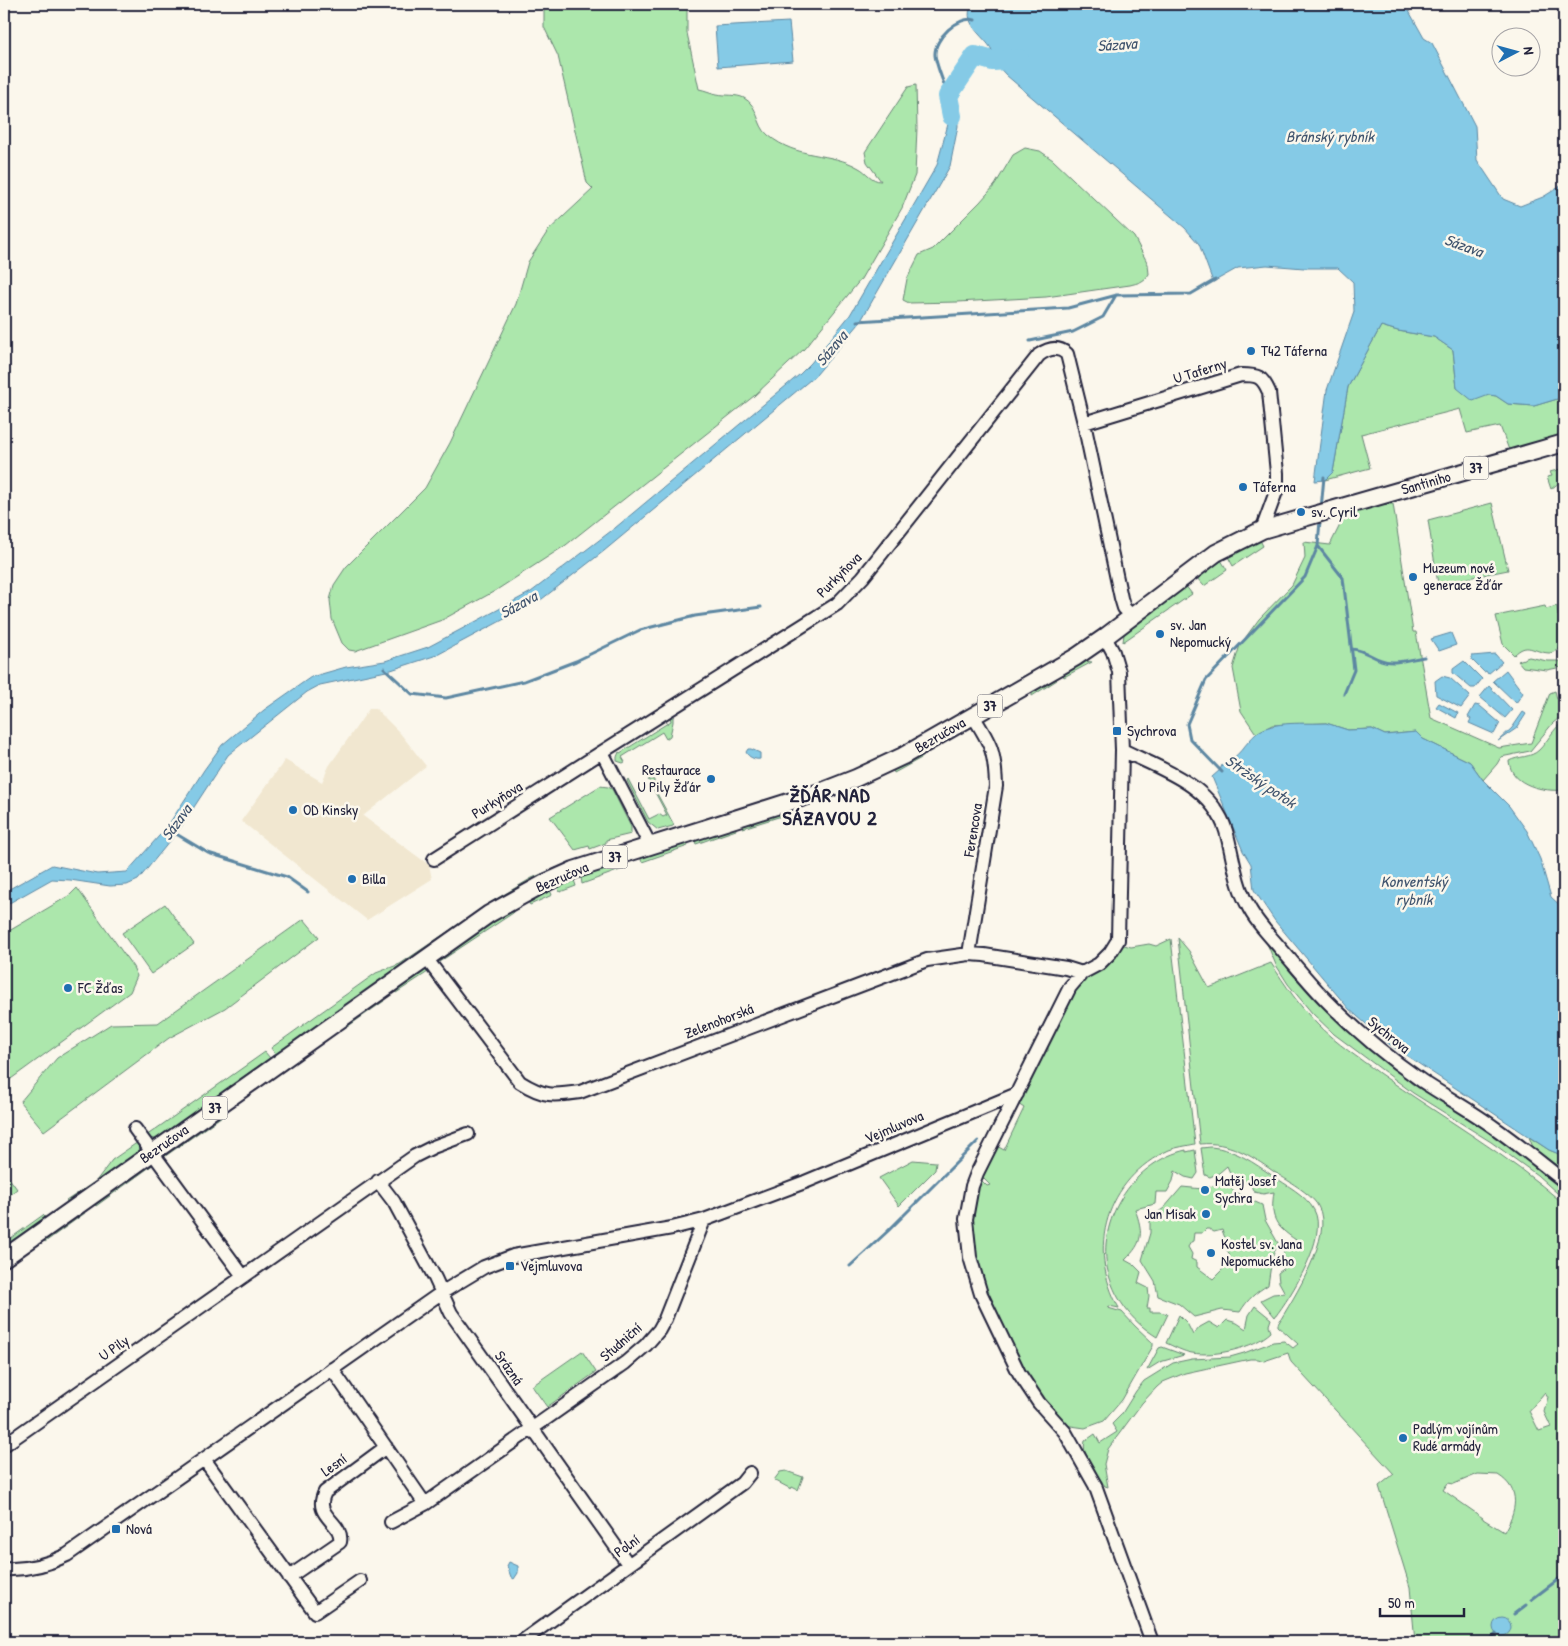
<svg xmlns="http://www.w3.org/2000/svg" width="1568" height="1646" font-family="'Patrick Hand',sans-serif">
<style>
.built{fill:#f1e7d0}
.green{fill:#ace7ac;stroke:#678474;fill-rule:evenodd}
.water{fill:#85cae6;stroke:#5d87a2}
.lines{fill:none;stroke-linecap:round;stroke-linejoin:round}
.stream{stroke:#5d87a2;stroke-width:3}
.river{stroke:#85cae6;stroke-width:20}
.minor-casing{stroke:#22223b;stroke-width:16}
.major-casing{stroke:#22223b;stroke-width:20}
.minor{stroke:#fbf7ec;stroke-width:12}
.major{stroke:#fbf7ec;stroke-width:16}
.poi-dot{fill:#1f6fb2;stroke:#fbf7ec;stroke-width:2}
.labels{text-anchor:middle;stroke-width:5;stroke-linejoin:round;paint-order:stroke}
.shield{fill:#fbf7ec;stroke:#636270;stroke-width:1}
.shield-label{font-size:14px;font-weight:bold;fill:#22223b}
.poi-label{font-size:15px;fill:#22223b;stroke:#fbf7ec;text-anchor:start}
.street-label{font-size:15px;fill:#22223b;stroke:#fbf7ec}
.water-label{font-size:16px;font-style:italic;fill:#40546e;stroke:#fbf7ec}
.district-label{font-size:20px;font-weight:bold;letter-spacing:1px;fill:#22223b;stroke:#fbf7ec}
</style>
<rect width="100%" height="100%" fill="#fbf7ec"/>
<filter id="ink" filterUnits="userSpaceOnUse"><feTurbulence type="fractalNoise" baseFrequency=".02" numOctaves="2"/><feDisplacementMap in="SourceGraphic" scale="10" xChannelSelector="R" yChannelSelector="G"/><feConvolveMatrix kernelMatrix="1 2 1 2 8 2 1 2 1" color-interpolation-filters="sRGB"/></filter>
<g filter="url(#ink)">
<!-- built -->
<path class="built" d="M369,709h7l24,24 26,33 -63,50 66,49 3,14 -65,41 -126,-99 44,-61 37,22 7,-16z"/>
<!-- green -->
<path class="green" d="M544,4h143v29l12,56c6,1 12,4 18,5 9,2 19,0 27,4 15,8 12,27 24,37 30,25 62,16 91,33 8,4 12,13 22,13l-14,-19 -2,-10 43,-65 8,-2 1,43 -2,47 -13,33 -41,71 -57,70 -50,47 -188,149 -71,46 -53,29 -87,31 -6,-1 -7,-7 -10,-24 -2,-19 4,-15 12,-18 79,-79 25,-45 66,-139 12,-42 20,-31 45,-42 -6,-6 -29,-127 -14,-29z
M1025,148l15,3 13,9 81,77 14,27 1,10c-5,8 -11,9 -19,11l-84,12 -88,5 -49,1 -6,-3 4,-21 12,-24 14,-6 47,-47 15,-17 18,-30z
M1381,326l17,5 36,6 19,13 4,38 39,8 12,8 26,2 30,-9v36l-14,7 -41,10 -9,-24 -33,7 -7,-24 -99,25 9,34 -45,12 8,-8 15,-85z
M1564,468v11l-13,10 -4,-12 5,-1 -2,-4z
M1492,503l16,67 -70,14 -10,-64z
M1393,504l20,128h3l15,86 68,30 32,-5 19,-50 5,-2 2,8 7,-2v17l-11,9 -23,28 -29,6 -4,7 -14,16 -13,-18 -47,-23 -7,-7 -31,3 -13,-6 -24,1 -22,-7 -54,2 -15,8 -2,-1 -14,-21 -8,-43 7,-23 19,-26 33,-34 13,-27 -1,-16 26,3 16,-32 27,-8z
M1260,540l3,6 -30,20 -6,-11z
M1221,560l6,10 -23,16 -8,-9z
M1185,585l7,9 -69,48 1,-8 2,-3z
M1545,606l1,3 11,-3 1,10 6,-4v34c-4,2 -10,7 -15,7 -17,-1 -21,-12 -35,2l-11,-11 -7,-28z
M1529,657l18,4h13l2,6 -15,3 -24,-3 -5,-6z
M1084,661l8,1 -28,15 -1,-2z
M1055,678l2,2 -25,16v-4z
M673,715v7l-3,14 -4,3 -4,-7 -40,25 3,5 -2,1 -6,-2v-4l2,-5 1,1 51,-32 -1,-4z
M1564,721v69c-19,2 -53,-4 -55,-29 9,-5 22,-3 30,-11 9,-9 13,-20 25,-29z
M921,754l2,3 -29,16 -1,-4z
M628,779l21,40 10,-5 4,3 4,-2 -19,-36 6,1v8l20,37 -1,1 -15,4 -10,-8 -21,-41z
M600,786l8,1 4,2 19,38v7l-25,6v3l-16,6 -1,-3 -14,4 -25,-33z
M784,811l1,4 -42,13 -1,-4z
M735,827l1,3 -40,14 -2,-4z
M687,842l1,4 -46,16 -2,-5z
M621,864l2,5 -41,15 -1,-7z
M556,868c-30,21 -64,36 -95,56l-185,131 -5,-7 105,-75 24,-9 93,-63 39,-23z
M574,880l2,6 -16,6 -3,-5z
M77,888l56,79 4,9 -7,16 -126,92v-150l66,-39z
M550,890l2,5 -22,10 -3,-5z
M165,904l29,40 -43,30 -29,-41z
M510,909l3,4 -74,49 1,-5z
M304,919l15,18 -94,71 -56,30 -125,93 -24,-29 37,-44 54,-34 47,-1z
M1261,929l21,25 6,15 10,11 16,12 97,91 12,8 17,5 124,90v8l-7,-1 -20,-18 -46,-33 -78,-49 -79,-59 -22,-21 -24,-29 -12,-19z
M1178,938l11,13 20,37 62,-25c14,22 29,44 48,63 18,18 40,32 60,47 62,44 128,81 185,131v438h-149l-5,-55 -31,-101 15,-12 -103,-112 -3,-9 -24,8 -6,-2h-8l-65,14 -22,9 -6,5 -15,16 -34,46 -4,15 4,23 -3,-1c-9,-13 -24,-29 -20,-45l10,-7 5,9 17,-11 -5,-8 9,-9 15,-24 8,-10 29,-18 19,-4 38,-2 14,-4 29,-11 11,-1 9,7 5,-4 -20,-18v-2c15,-25 57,-90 40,-118 -7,-13 -32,-26 -45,-35 -23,-16 -44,-30 -73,-27zM1545,1392l3,5 -4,15 7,15 -12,4 -10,-20zM1478,1474l20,1c24,15 18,36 6,57l-21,-13v-1l-40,-28 5,-7 6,1z
M1171,939l24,205c-9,2 -18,3 -26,6 -63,29 -83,99 -50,158l-10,-2 -1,2 14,4 13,14 18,17v3l-31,54 -18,21 -19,7 -21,-3 -31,-37 -46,-89 -13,-50 -2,-18v-27l6,-27 9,9 3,-1 -9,-9 14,-31 9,5 20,-42 -6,-4 23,-51 7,-2v-3l-5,1 29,-55 14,-16 13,-9 22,-25 10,3 18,-3 7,2z
M424,970l4,2 -32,21 -4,-4z
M381,998l3,3 -37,26 -3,-3z
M265,1052l5,6 -114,81 -7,-1 -3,-2z
M223,1110l2,4 -61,43v-3z
M1529,1137l20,13 15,6v15l-30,-21z
M138,1142l2,7 -3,4 -69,49 -2,-1 30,-20 16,-21z
M1211,1147c24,2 43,16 62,29 13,9 33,19 41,34 15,26 -23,86 -39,107l-14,-17 12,-6 12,-1 -6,-11 -1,-9 9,-7 -6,-10 7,-9 8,-7c-21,-14 -26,-22 -22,-48l-11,2 -9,-2 -5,-10 -11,1 -8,-10 -3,-7 -8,7 -9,4 -5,-2 -4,-27z
M1186,1150v2l9,-2 3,23 -4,6 -9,-2 -10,-6 -2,10 -6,11h-11l-1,12 -20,5c8,23 9,33 -10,51l9,5 7,7 -3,11 10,5 1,8 -2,12h3v4h10l8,2 -11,23c-26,-16 -44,-40 -50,-70 -9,-51 29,-106 79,-117z
M913,1160l23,2 -1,8 -36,36 -20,-28z
M153,1162l1,2 -58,42 -3,-3z
M4,1171l13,18 -13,10z
M1222,1183l24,15 16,7 3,15 13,23 -6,15 -4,27c-13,8 -20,14 -28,27l-18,-2 -28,7 -15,-13 -21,-8 -3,-15 -13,-21 8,-27v-15l14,-10 18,-21 21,2zM1206,1229h3l5,3 8,-2 3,8 4,2 2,3 -4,7 3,5 -4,3v8l-13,13 -16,-12v-5l-6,-3 1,-5 -4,-7 3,-5 2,-1 1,-8h8z
M82,1210l3,3 -40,29 -3,-3z
M43,1215l2,2 -3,3 -38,27v-4z
M1255,1306l16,13 -2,6 2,7c-17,16 -56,25 -79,21 -8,-1 -19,-7 -26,-10l13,-28 8,8 6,12 7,-8 9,-5 10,6 8,-8 10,3 9,6 3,-14z
M1162,1347l22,8 -24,7 -13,8 12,-22z
M582,1351l14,21 -49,35 -15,-21z
M786,1471l17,6 -5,13 -6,-3 -1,2 -17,-9 6,-8z"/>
<!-- water -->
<path class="water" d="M972,4h433l19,34 8,5 43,83 2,34 26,39 17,7 23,-9 21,-13v213l-30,9 -26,-2 -12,-8 -7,-1 -16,6 -16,-13 -4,-38 -19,-13 -36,-6 -17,-5 -33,61 -15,85 -8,8 -10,1 12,-91 27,-78 -1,-30 -15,-14h-34l-37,-3 -29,3 -25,14 -14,-38 -14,-16 -179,-153 -13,-14c0,-2 0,-5 0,-8 -4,-15 -33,-27 -21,-49z
M789,22l4,39 -75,6 -3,-41z
M949,85l7,12 2,29 -8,40 -91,158 -43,51 -212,176 -62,48 -105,56 -46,15 -71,15 -13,7 -79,63 -49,75 -41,50 -11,5 -17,1 -40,-6 -18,-1 -48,27v-14l48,-27 45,9 30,-2 40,-45 37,-57 18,-25 42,-35 47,-33 35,-10 39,-6 43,-14 103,-55 84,-64 184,-153 12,-12 39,-48 87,-150 11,-41 -5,-27 1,-5z
M1451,633l5,12 -17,6 -8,-12z
M1495,654l7,8 -14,12 -2,-3 -2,1 -12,-12v-4z
M1464,661l18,18 -7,9h-4l-18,-15v-4z
M1506,670l17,23 -7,10 -23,-22z
M1442,676l8,2 20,18 -9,12 -25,-13 -1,-14z
M1489,686l23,24 -7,8 -25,-21z
M1439,703l19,10 -2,5 -20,-11z
M1475,705l5,1 20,17 -6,11 -25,-11 2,-4 -3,-2z
M1523,712l3,2 -9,14 -19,13 14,-13z
M1326,723l22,7 24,-1 13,6 31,-3 7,7 47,23 13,18 26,26 18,25 13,28 11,38 13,12v247l-15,-6 -160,-106 -40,-35 -74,-88 -21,-31 -3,-26 -8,-13 -31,-74 8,-7 2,-5c17,-7 22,-21 35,-32 16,-13 49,-9 69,-10z
M748,749h3l9,4v6c-5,1 -12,-2 -14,-7z
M509,1562l9,4v7l-4,6 -3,-2 -4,-11z
M1493 1627a9 9 0 1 1 18 0a9 9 0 1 1-18 0Z"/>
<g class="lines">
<!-- stream -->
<path class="stream" d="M947,93c-3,-10 -11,-28 -12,-38 -1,-16 23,-40 40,-35
M857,321l211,-13 49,-13 74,-1 24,-14
M1030,341l43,-9 30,-15 13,-22
M1321,509l3,-32
M1318,546l25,32 11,92 -10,24
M1352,649c12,1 18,7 29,11 13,5 30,-1 43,-3
M384,668l28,26 34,4 78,-17 52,-20 64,-31 55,-14 66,-9
M1222,772l-32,-33 -3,-15 19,-44 99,-103 13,-31 2,-26
M173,832l35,21 79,24 21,15
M850,1266l38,-35 90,-90
M1531,1600l33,-25
M1514,1614l12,-9
M1490,1640l6,-6"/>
<!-- river -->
<path class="river" d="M952,116l-4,-20 27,-40 18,5 26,-2"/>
<defs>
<path id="minor" d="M1084,423l157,-48c17,0 21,1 28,17l8,81v16l-15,41
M1105,637l8,15 6,20 3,78 -4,190 -8,13 -11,11 -17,9 -12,14 -93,186 -5,13 -6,33 4,38 11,37 38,79 20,30 26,29 30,53 57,157
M1122,750c39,19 90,35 104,81 7,24 9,51 21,73 8,17 22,31 34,45 15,17 29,35 45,51 30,31 60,56 96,81 24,16 50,30 73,47 24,17 46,35 69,53
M650,845l-48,-93 235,-148 26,-27 176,-222c10,-7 19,-9 28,-1l17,69 37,175 3,10 8,8
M434,859l168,-107
M969,954l27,-168c-1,-34 -5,-42 -23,-70
M426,958l94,124c24,15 33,14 60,10l347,-132 42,-6 15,1 82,13 16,5
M135,1129l108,147
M378,1181l16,21 41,76 16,35 177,251
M332,1369l93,135
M4,1445l411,-289 18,-9 35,-13
M204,1459l111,153 45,-31
M391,1522l34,-18 200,-141 21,-18 13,-15 6,-11 39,-99
M4,1569c22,1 43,-4 63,-14l374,-262 43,-26 29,-11 159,-28 32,-8 101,-38 212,-88
M289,1577l51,-35c4,-20 -28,-25 -15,-50l61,-45
M521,1642l221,-159 8,-10"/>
<path id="major" d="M4,1258l485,-344 56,-31 29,-13 246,-78 36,-14 47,-22 173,-99 29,-20 111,-84 46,-23 302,-87"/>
</defs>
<!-- minor casing -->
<use href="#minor" class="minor-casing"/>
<!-- major casing -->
<use href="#major" class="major-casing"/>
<!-- minor -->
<use href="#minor" class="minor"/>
<!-- major -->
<use href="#major" class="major"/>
</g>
</g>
<!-- markers -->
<g class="poi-dot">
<circle cx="1251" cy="351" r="5"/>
<circle cx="1243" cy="487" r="5"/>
<circle cx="1301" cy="512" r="5"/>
<circle cx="1413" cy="577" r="5"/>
<circle cx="1160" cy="634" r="5"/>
<rect x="1112" y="726" width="10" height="10" rx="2.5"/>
<circle cx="711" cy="779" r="5"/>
<circle cx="293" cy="810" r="5"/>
<circle cx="352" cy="879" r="5"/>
<circle cx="68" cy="988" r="5"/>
<circle cx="1205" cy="1190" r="5"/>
<circle cx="1206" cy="1214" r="5"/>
<circle cx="1211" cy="1253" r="5"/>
<rect x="505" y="1261" width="10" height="10" rx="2.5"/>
<circle cx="1403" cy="1438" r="5"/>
<rect x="111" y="1524" width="10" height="10" rx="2.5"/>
</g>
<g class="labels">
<!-- shield labels -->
<g class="shield">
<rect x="1463.5" y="456.5" width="25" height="23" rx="4"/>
<rect x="977.5" y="694.5" width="25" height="23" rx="4"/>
<rect x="602.5" y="845.5" width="25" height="23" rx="4"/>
<rect x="202.5" y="1096.5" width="25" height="23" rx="4"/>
</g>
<g class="shield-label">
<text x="1476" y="473">37</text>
<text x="990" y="711">37</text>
<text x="615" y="862">37</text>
<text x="215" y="1113">37</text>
</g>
<!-- poi labels -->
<g class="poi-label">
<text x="1261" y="356">T42 Táferna</text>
<text x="1253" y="492">Táferna</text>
<text x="1311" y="517">sv. Cyril</text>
<text x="1423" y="573">Muzeum nové<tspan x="1423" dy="17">generace Žďár</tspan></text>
<text x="1170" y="630">sv. Jan<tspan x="1170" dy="17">Nepomucký</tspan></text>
<text x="1127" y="736">Sychrova</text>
<text x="701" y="775" text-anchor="end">Restaurace<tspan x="701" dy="17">U Pily Žďár</tspan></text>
<text x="303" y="815">OD Kinsky</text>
<text x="362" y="884">Billa</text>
<text x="78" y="993">FC Žďas</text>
<text x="1215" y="1186">Matěj Josef<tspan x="1215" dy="17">Sychra</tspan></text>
<text x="1196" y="1219" text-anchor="end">Jan Misak</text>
<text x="1221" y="1249">Kostel sv. Jana<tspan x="1221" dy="17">Nepomuckého</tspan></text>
<text x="520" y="1271">Vejmluvova</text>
<text x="1413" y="1434">Padlým vojínům<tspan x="1413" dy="17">Rudé armády</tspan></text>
<text x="126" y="1534">Nová</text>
</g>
<!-- street labels -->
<g class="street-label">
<text transform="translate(1200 371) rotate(-17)" y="5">U Taferny</text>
<text transform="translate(1426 483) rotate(-16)" y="5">Santiniho</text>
<text transform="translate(839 575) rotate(-45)" y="5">Purkyňova</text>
<text transform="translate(940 735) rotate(-30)" y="5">Bezručova</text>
<text transform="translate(497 800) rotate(-32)" y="5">Purkyňova</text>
<text transform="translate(973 830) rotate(-81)" y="5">Ferencova</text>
<text transform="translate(562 877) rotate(-23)" y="5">Bezručova</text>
<text transform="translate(719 1021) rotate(-21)" y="5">Zelenohorská</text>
<text transform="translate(1389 1035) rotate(39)" y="5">Sychrova</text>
<text transform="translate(894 1127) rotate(-23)" y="5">Vejmluvova</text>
<text transform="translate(164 1144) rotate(-35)" y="5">Bezručova</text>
<text transform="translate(621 1342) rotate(-41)" y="5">Studniční</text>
<text transform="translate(114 1348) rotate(-35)" y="5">U Pily</text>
<text transform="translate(509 1368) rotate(55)" y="5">Srázná</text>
<text transform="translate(334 1465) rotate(-36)" y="5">Lesní</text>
<text transform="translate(627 1546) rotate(-36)" y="5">Polní</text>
</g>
<!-- water labels -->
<g class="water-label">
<text transform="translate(1117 44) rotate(-4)" y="6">Sázava</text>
<text x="1330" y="142">Bránský rybník</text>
<text transform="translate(1464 245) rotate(20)" y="6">Sázava</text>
<text transform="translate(831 348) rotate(-50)" y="6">Sázava</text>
<text transform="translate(518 604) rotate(-29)" y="6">Sázava</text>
<text transform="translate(1261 781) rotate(34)" y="6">Stržský potok</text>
<text transform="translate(176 822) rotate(-54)" y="6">Sázava</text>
<text x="1414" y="887">Konventský<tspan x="1414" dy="18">rybník</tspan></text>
</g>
<!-- district labels -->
<g class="district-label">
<text x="830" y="802">ŽĎÁR NAD<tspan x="830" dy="23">SÁZAVOU 2</tspan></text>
</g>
</g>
<!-- margin -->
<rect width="1568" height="1646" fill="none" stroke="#fbf7ec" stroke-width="20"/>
<rect x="10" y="10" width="1548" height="1626" fill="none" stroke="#22223b" stroke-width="2" filter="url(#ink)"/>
<!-- north arrow -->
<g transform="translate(1516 52) rotate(84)"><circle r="24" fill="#fbf7ec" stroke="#a4a2a5"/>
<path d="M0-4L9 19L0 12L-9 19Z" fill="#1f6fb2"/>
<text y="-8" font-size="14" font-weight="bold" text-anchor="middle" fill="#22223b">N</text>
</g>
<!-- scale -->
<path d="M1380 1608v8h84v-8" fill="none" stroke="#22223b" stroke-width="2.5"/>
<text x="1388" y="1608" font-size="15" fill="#22223b" stroke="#fbf7ec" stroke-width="4" paint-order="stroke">50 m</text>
</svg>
